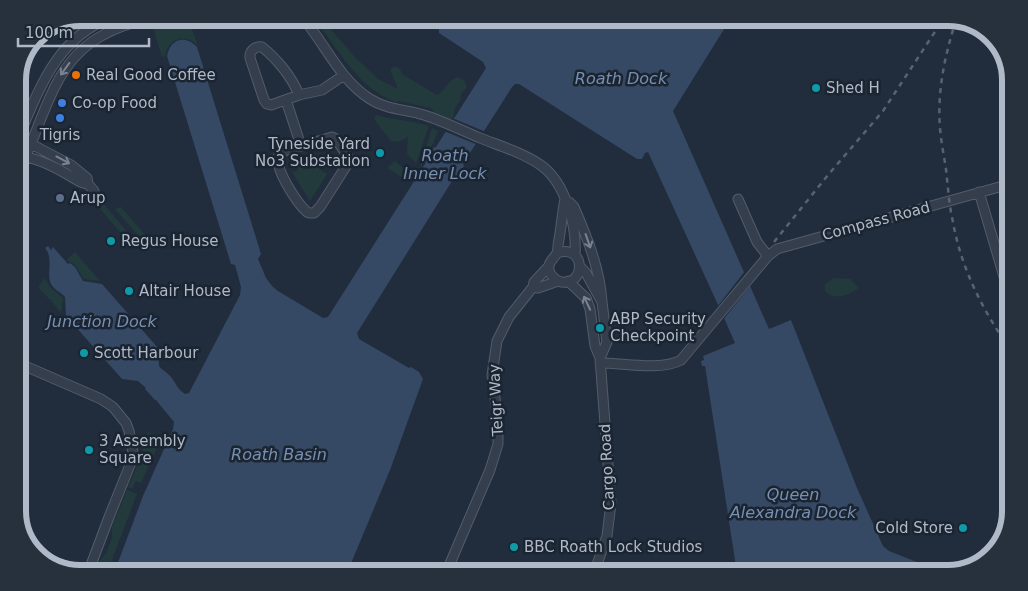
<svg xmlns="http://www.w3.org/2000/svg" width="1028" height="591" font-family="'DejaVu Sans',sans-serif">
<style>
.green{fill:#233a3d}
.water{fill:#354864}
.pier{fill:#212d3c}
.lines{fill:none;stroke-linecap:round;stroke-linejoin:round}
.minor-casing{stroke:#535c6a;stroke-width:11}
.minor{stroke:#353e4c;stroke-width:9}
.rail{stroke:#576273;stroke-width:2.5;stroke-dasharray:5 5;stroke-linecap:butt}
.oneway{stroke:#798290}
.food-dot{fill:#e8710a;stroke:#1b2431;stroke-width:2}
.culture-dot{fill:#0f9aa8;stroke:#1b2431;stroke-width:2}
.shop-dot{fill:#3f7fe0;stroke:#1b2431;stroke-width:2}
.service-dot{fill:#5c6f8a;stroke:#1b2431;stroke-width:2}
.labels{text-anchor:middle;stroke-width:5;stroke-linejoin:round;paint-order:stroke}
.poi-label{font-size:15px;fill:#b0b9c8;stroke:#1b2431;text-anchor:start}
.street-label{font-size:15px;fill:#b0b9c8;stroke:#1b2431}
.water-label{font-size:16px;font-style:italic;fill:#778fb1;stroke:#1b2431}
.rim{fill:none;stroke:#b0b9c8;stroke-width:6}
</style>
<rect width="100%" height="100%" fill="#212d3c"/>
<!-- green -->
<path class="green" d="M175,18h13l10,28c-12,-14 -31,-7 -33,10l-3,1 -10,-32z
M314,18h7l34,39 23,22 20,10 -8,-19 5,-4 5,3 2,5 35,21c8,-5 11,-14 20,-18l7,3 3,8 -6,5c1,12 -8,10 -7,25l-2,2 -17,-6 -4,-6 -33,-7 -1,2 -2,-1c-38,-15 -57,-53 -81,-84z
M376,115c17,5 35,5 53,11l-13,37 -9,-9 1,-17 -10,5 -7,-1 -17,-22z
M432,128l6,3 -5,13 -6,7 -5,15 -4,7z
M298,158l1,4 4,3 -1,3 6,1 5,-4 14,9 -17,27 -18,-29 6,-2 -4,-10z
M395,161l14,12 -3,7 -19,-12z
M103,203l31,37v9l-37,-44z
M121,207l33,38 -4,4 -35,-40z
M75,252l25,29 -16,-2 -9,-14 -9,-5z
M45,278l5,9 13,11 -2,15 -9,-11v-2l-3,-1 -11,-12z
M834,278l16,1 9,9c-10,6 -20,12 -31,6l-3,-3v-7z
M148,432l13,7 -20,44 -5,-2 -4,8 -4,-2 10,-23z
M127,490l10,4 -30,79h-12l4,-11 7,-9 6,-15v-12z"/>
<!-- water -->
<path class="water" d="M446,18h285l-58,93 96,218 22,-9 66,168 26,58 6,5 56,22h-208l-32,-207h-3l-1,-5 3,-1 -1,-4 32,-13 -11,-25 -76,-166 -3,1 -3,6h-5l-118,-75h-4l-3,3 -49,77 1,2c-2,5 -6,14 -12,15l-95,152 2,6 50,29 2,-1 8,5 4,7 -33,91 -43,103h-233l29,-77 30,-67 1,-7 -18,-22h-1l-10,-11 1,-1 -8,-7 -16,-2 -56,-63 -1,-19c-4,-5 -11,-7 -14,-13 -5,-10 3,-26 -6,-36l3,-2 3,4 2,-3 15,17 2,-1 5,4 8,14 19,3 56,64 1,18c4,5 8,6 12,11 6,7 5,11 14,17l4,-1 51,-98 1,-8 -6,-22 -4,-1 -64,-208c3,-17 18,-22 30,-9l64,207 -3,5 8,19 6,8 6,5 45,27 5,-1 97,-153v-3c2,-5 5,-13 11,-14l50,-79 -3,-6 -44,-29v-7l2,1z"/>
<!-- pier -->
<path class="pier" d="M452,118l34,14 -8,13 -34,-14z
M745,271l6,14 -28,35 -6,-13z"/>
<g class="lines">
<defs>
<path id="minor" d="M303,18c22,26 37,62 67,81 17,11 35,10 54,16 19,6 37,15 56,23 20,8 44,15 62,28 24,18 35,61 33,89
M299,95c-7,-18 -22,-36 -37,-48 -7,-1 -13,4 -12,11l14,42 3,4 4,1 28,-10 23,-5 22,-15
M286,100l15,46 31,-9 4,2 14,21 -30,47 -6,6c-4,0 -5,1 -8,-2 -8,-7 -34,-45 -27,-56 4,-6 15,-7 22,-9
M18,138c21,-48 38,-100 92,-120
M18,144h13l40,21 16,13 1,6 6,7
M18,156c18,1 37,11 52,20 7,4 10,7 18,8
M18,172c26,-48 32,-109 85,-137 14,-8 31,-13 46,-17
M979,192l31,105
M738,199l19,43 11,14
M569,202l5,5c13,30 26,62 28,95
M557,253c28,-10 30,32 5,29 -5,-1 -9,-4 -12,-9 -4,-10 3,-13 7,-20 1,-3 1,-5 1,-8 3,-15 4,-31 7,-46
M580,267l6,6 16,29 5,40 -7,16
M568,281l18,17 4,11 5,37 5,12 11,145 -4,33 -13,37
M533,287l5,1 20,-7
M18,363l83,36 12,8 13,16 3,8 4,22 -3,12 -21,52 -21,56
M600,363c24,0 61,8 81,-3l87,-104 9,-7 233,-65
M446,573l44,-103 8,-26v-23l-6,-46 5,-34 12,-24 24,-30 1,-5 15,-16"/>
</defs>
<!-- minor casing -->
<use href="#minor" class="minor-casing"/>
<!-- minor -->
<use href="#minor" class="minor"/>
<!-- rail -->
<path class="rail" d="M956,20c-11,35 -19,71 -16,108 1,14 4,28 6,41 2,18 3,36 7,53 8,46 30,89 57,127
M774,242l54,-67 55,-64 61,-93"/>
</g>
<!-- one-way arrows -->
<defs><path id="oneway-shaft" d="M-6 0H5M1.5-3L5.5 0L1.5 3" fill="none" stroke-width="1.6" stroke-linecap="round" stroke-linejoin="round" transform="scale(1.25)"/></defs>
<g class="oneway">
<use href="#oneway-shaft" transform="translate(65 69) rotate(126)"/>
<use href="#oneway-shaft" transform="translate(63 160) rotate(28)"/>
<use href="#oneway-shaft" transform="translate(588 241) rotate(71)"/>
<use href="#oneway-shaft" transform="translate(587 303) rotate(-115)"/>
</g>
<!-- markers -->
<circle class="food-dot" cx="76" cy="75" r="5"/>
<g class="culture-dot">
<circle cx="816" cy="88" r="5"/>
<circle cx="380" cy="153" r="5"/>
<circle cx="111" cy="241" r="5"/>
<circle cx="129" cy="291" r="5"/>
<circle cx="600" cy="328" r="5"/>
<circle cx="84" cy="353" r="5"/>
<circle cx="89" cy="450" r="5"/>
<circle cx="963" cy="528" r="5"/>
<circle cx="514" cy="547" r="5"/>
</g>
<g class="shop-dot">
<circle cx="62" cy="103" r="5"/>
<circle cx="60" cy="118" r="5"/>
</g>
<circle class="service-dot" cx="60" cy="198" r="5"/>
<g class="labels">
<!-- poi labels -->
<g class="poi-label">
<text x="86" y="80">Real Good Coffee</text>
<text x="826" y="93">Shed H</text>
<text x="72" y="108">Co-op Food</text>
<text x="60" y="140" text-anchor="middle">Tigris</text>
<text x="370" y="149" text-anchor="end">Tyneside Yard<tspan x="370" dy="17">No3 Substation</tspan></text>
<text x="70" y="203">Arup</text>
<text x="121" y="246">Regus House</text>
<text x="139" y="296">Altair House</text>
<text x="610" y="324">ABP Security<tspan x="610" dy="17">Checkpoint</tspan></text>
<text x="94" y="358">Scott Harbour</text>
<text x="99" y="446">3 Assembly<tspan x="99" dy="17">Square</tspan></text>
<text x="953" y="533" text-anchor="end">Cold Store</text>
<text x="524" y="552">BBC Roath Lock Studios</text>
</g>
<!-- street labels -->
<g class="street-label">
<text transform="translate(876 221) rotate(-15)" y="5">Compass Road</text>
<text transform="translate(496 400) rotate(-93)" y="5">Teigr Way</text>
<text transform="translate(607 467) rotate(-93)" y="5">Cargo Road</text>
</g>
<!-- water labels -->
<g class="water-label">
<text x="621" y="84">Roath Dock</text>
<text x="445" y="161">Roath<tspan x="445" dy="18">Inner Lock</tspan></text>
<text x="102" y="327">Junction Dock</text>
<text x="279" y="460">Roath Basin</text>
<text x="793" y="500">Queen<tspan x="793" dy="18">Alexandra Dock</tspan></text>
</g>
</g>
<!-- crop -->
<path d="M0 0H1028V591H0ZM80 26H948A54 54 0 0 1 1002 80V511A54 54 0 0 1 948 565H80A54 54 0 0 1 26 511V80A54 54 0 0 1 80 26Z" fill="#27303d" fill-rule="evenodd"/>
<path class="rim" d="M80 26H948A54 54 0 0 1 1002 80V511A54 54 0 0 1 948 565H80A54 54 0 0 1 26 511V80A54 54 0 0 1 80 26Z"/>
<!-- scale -->
<path d="M18 38v8h131v-8" fill="none" stroke="#b0b9c8" stroke-width="2.5"/>
<text x="25" y="38" font-size="15" fill="#b0b9c8" stroke="#1b2431" stroke-width="4" paint-order="stroke">100 m</text>
</svg>
